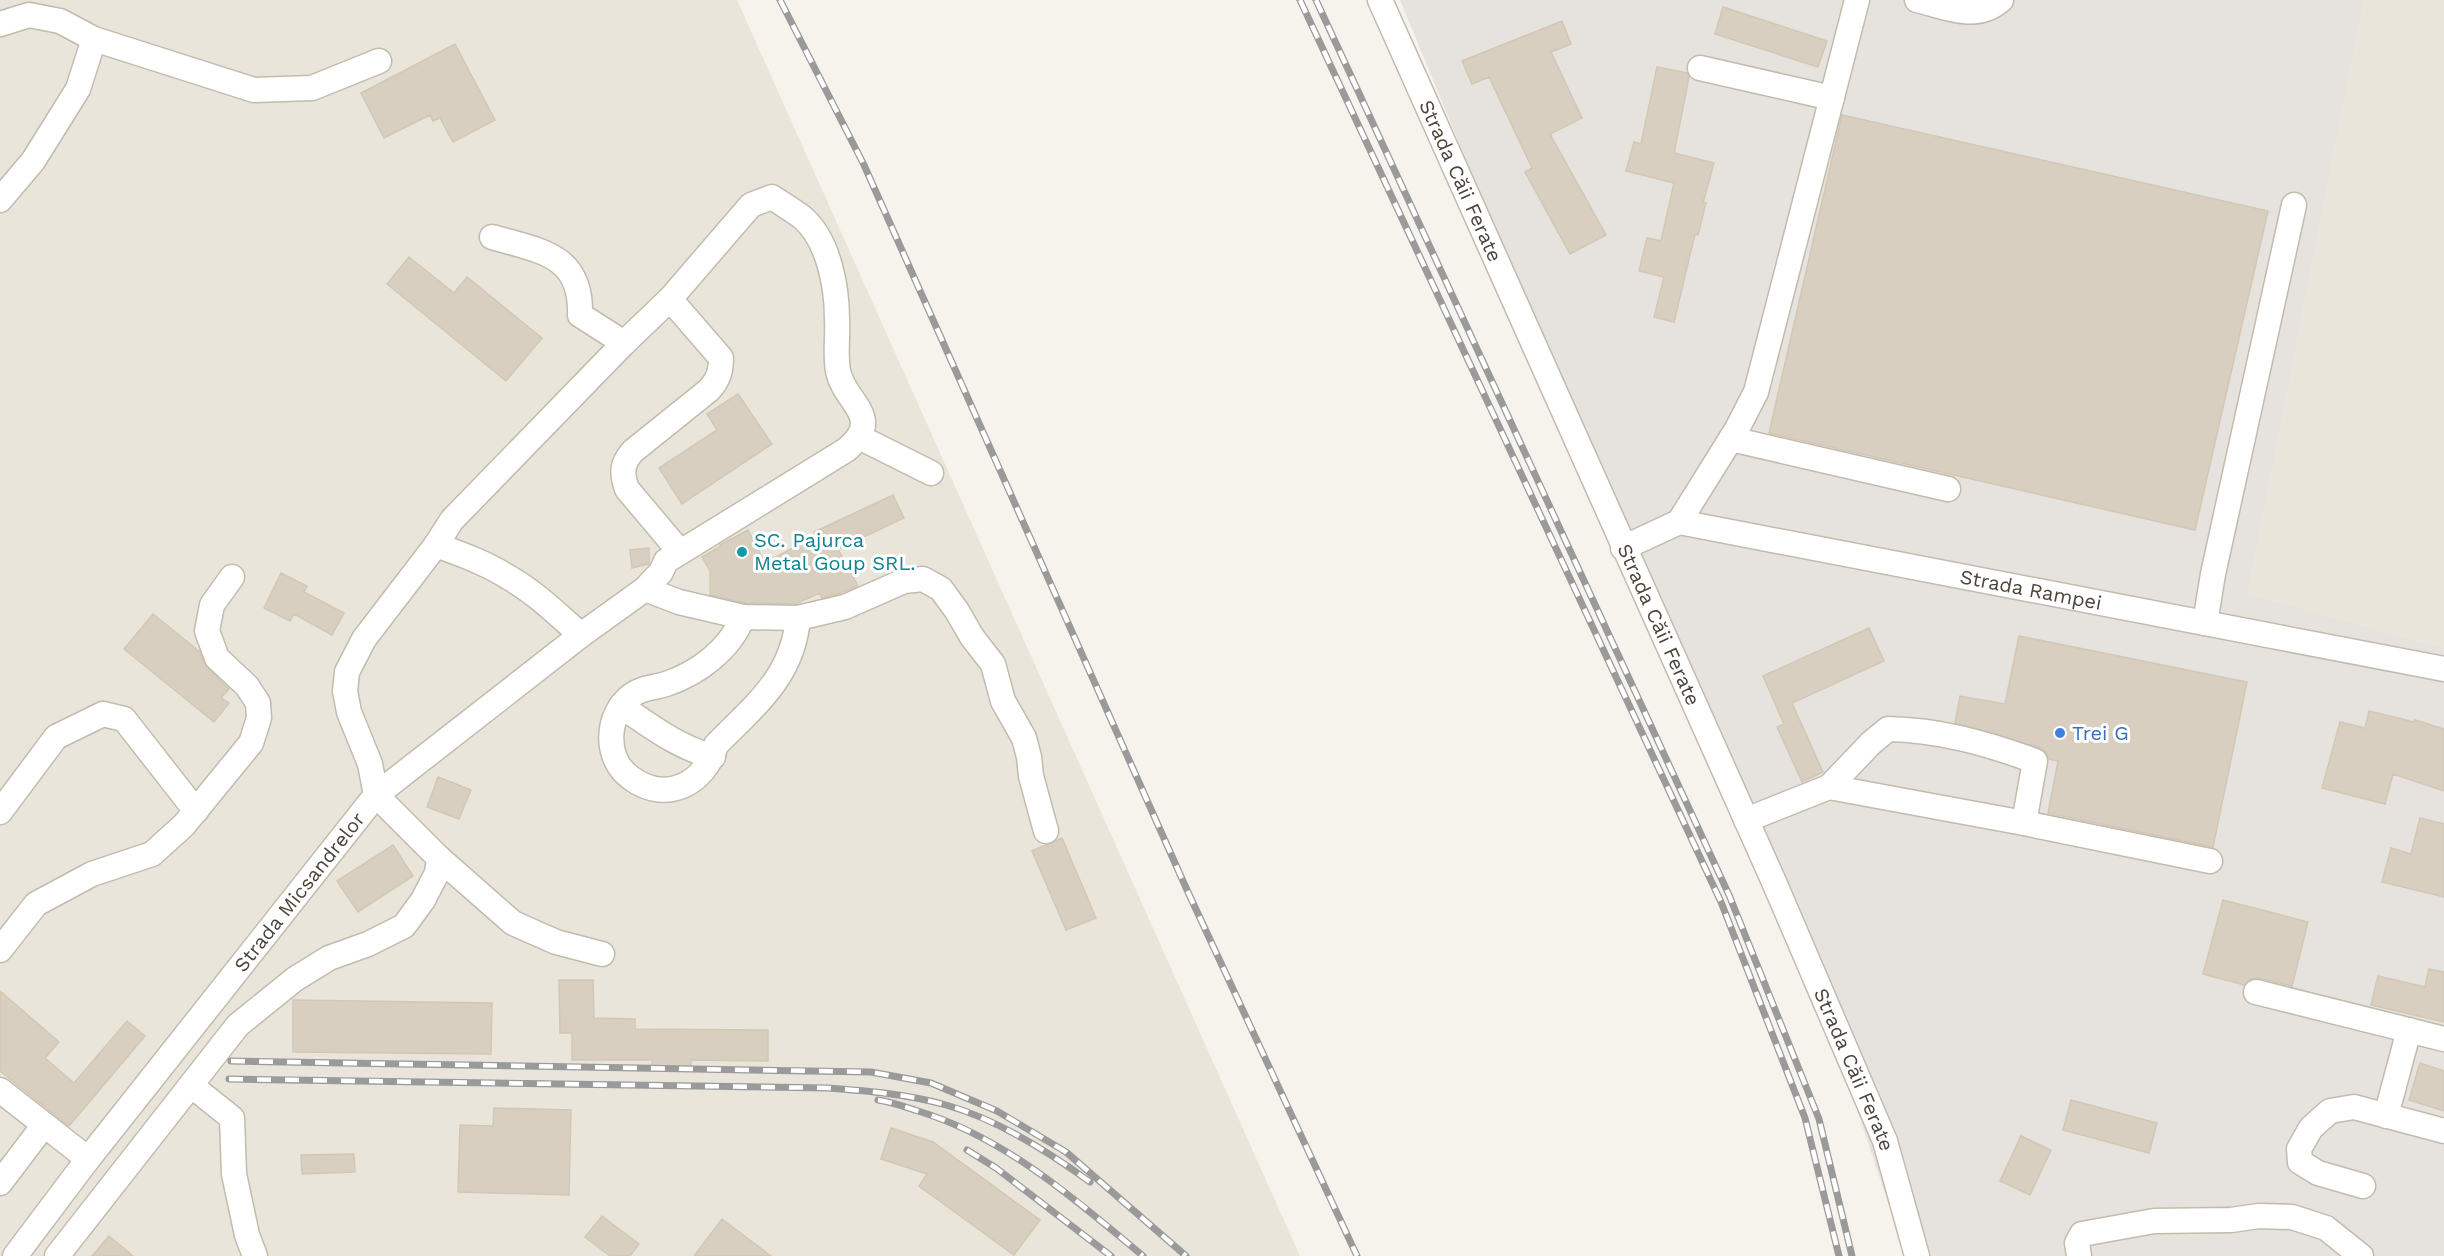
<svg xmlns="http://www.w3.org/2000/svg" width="2444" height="1256" font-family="'Work Sans',sans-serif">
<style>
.residential{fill:#eae5da}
.industrial{fill:#e6e2dd}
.building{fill:#d8cfc1;stroke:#d3c7b4;stroke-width:1.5}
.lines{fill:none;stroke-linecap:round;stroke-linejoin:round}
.minor-casing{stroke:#c2bbae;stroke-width:27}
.minor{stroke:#fff;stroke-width:24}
.rail-casing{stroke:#9a9a9a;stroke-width:7}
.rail{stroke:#fff;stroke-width:4.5;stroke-dasharray:14;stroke-linecap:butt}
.culture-dot{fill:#0f9aa8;stroke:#fff;stroke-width:2}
.shop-dot{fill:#3f7fe0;stroke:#fff;stroke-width:2}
.labels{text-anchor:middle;stroke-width:6;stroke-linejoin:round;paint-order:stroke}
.street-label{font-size:20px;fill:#4b4439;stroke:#fff}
.culture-label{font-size:20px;fill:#0d838f;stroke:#fff;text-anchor:start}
.shop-label{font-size:20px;fill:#366cbe;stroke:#fff;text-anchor:start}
</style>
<rect width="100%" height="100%" fill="#f6f3ec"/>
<!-- residential -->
<path class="residential" d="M0,0h737l563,1256h-1300z
M2364,0h80v648l-196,-55z"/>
<!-- industrial -->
<path class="industrial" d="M1400,0h964l-116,593 196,55v608h-538l-55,-164z"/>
<!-- building -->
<path class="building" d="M1723,7l104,34 -9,26 -103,-33z
M1562,21l9,23 -20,8 31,66 -32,16 56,101 -36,19 -45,-82 7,-4 -43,-91 -17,7 -10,-23z
M455,44l40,76 -42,22 -13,-24 -7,3 -3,-6 -46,23 -23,-45z
M1657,67l30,6 2,4 -15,76 40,10 -11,40h3l-8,32 -3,-1 -21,88 -20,-5 10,-40 -25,-6 8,-33 14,3 13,-58 -48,-12 8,-29 7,2z
M1842,115l426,96 -73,319 -426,-97z
M409,257l45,36 13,-16 75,61 -36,43 -119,-97z
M738,394l34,50 -90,60 -23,-36 58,-38 -10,-16z
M893,495l11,23 -66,31 20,37 -18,7 -18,5 -2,-5 -25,11 -50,-1 -35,-8v-24l-8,-14 19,-11 -1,-1 28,-15 17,33 50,-27 -1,-4z
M649,548v16l-17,4 -2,-18z
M281,573l26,13 -3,6 40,21 -12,22 -38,-21 -4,7 -26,-13z
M153,614l47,38 7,16 22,21 -8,9 8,5 -15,19 -90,-73z
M1869,628l15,33 -92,42 31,69 -21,10 -25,-55 7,-3 -21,-48z
M2019,636l228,46 -34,165 -165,-34 10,-52 -9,-2 -3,-7 -6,-4 -85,-25 5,-27 45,8z
M2369,711l45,11 1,-2 29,9v62l-51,-17 -8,30 -63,-16 18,-66 25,6z
M438,777l33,13 -12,29 -32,-12z
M2420,818l24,6v73l-62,-15 9,-34 20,6z
M1062,838l34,80 -30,12 -34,-79z
M393,845l20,31 -55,36 -21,-31z
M2223,900l85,22 -16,64 -33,-8 -7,1 -8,6 -41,-11z
M2429,969l15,3v50l-73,-17 7,-29 47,11z
M559,980h34l1,38 41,1v10l133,1v31l-77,-1v7l-39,-1v-6h-80v-27h-12z
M0,991l59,51 -14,16 29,25 53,-62 18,15 -76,90 -69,-55z
M293,1000l199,3 -1,51 -198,-2z
M2420,1063l24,8v40l-35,-11z
M2071,1100l86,23 -8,30 -86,-23z
M494,1108l77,2 -2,85 -111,-3 2,-67 33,1z
M891,1128l42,14 107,78 -26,35 -95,-69 8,-12 -46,-15z
M2021,1136l30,14 -21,45 -30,-14z
M354,1154l1,18 -53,2 -1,-19z
M602,1216l37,28 -9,12h-20l-25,-19z
M722,1219l49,37h-77z
M109,1236l24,20h-41z"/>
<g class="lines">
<defs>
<g id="minor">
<path id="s1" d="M1380,0l394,882 111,259 32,115"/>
<path d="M1917,0c29,7 59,22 84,0"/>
<path d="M0,24l29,-9 31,6 34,18 160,51 58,-2 67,-27"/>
<path d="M1700,68l132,30"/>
<path d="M0,200l33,-39 45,-72 16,-50"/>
<path d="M492,237c48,14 90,17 88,78l44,28"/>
<path d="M859,437l72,36"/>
<path d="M1731,439l217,50"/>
<path d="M1679,522l58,-93 19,-37 101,-392"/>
<path id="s2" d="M1623,548l56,-26 765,147"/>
<path d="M645,589l34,13 64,15 55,1 47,-11 59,-26 19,-2 18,10 16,22 15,26 21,27 10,37 21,37 5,19 2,19 15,55"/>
<path d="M743,617c-13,32 -44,56 -77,67 -12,4 -23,3 -34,11 -27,20 -28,64 -1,83 35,26 74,6 85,-33 39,-40 77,-68 82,-127"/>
<path d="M2205,623l8,-49 81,-369"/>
<path d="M581,635c-23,-20 -46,-43 -73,-58 -22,-14 -47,-23 -72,-32l16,-25 172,-177 46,-44 51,59c0,14 -3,22 -12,32l-76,61c-11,12 -12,22 -6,38l53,63"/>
<path d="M621,706c31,21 55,40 92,51"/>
<path d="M1829,787l195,36 186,38"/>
<path d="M0,812l56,-75 47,-23 21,5 72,92"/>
<path d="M1746,820l83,-33 42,-44 17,-14c51,1 98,14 147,32l-11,62"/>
<path d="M439,858l74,65 43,19 46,12"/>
<path d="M0,950l36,-46 56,-30 60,-20 32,-29 67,-82 8,-25 -1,-15 -11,-17 -30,-28 -10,-27 5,-26 20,-28"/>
<path d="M2256,992l188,47"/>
<path d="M192,1086l40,32 2,56 13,61 8,21"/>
<path d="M0,1090l88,69"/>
<path d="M2386,1116l23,-86"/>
<path d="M0,1183l44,-58"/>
<path d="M2363,1186l-45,-13 -18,-11 -1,-13 12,-21 19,-17 24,-4 90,24"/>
<path id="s3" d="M15,1256l73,-97 288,-364 205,-160 64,-46 16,-17 5,-11 180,-111c40,-33 -2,-47 -8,-79 -3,-17 0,-34 -1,-51 0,-33 -8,-79 -34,-102 -10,-8 -21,-14 -31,-21l-21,8 -81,94"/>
<path d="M57,1256l181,-231 57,-46 34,-21 39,-14 36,-18 19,-26 14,-27 2,-15 -63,-63 -6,-31 -21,-52 -4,-21 2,-19 17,-33 72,-94"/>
<path d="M2079,1256l-2,-13 5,-9 72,-13 77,-1 28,-4 33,1 34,11 35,28"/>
</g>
</defs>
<!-- minor casing -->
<use href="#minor" class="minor-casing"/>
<!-- minor -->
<use href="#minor" class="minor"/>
<defs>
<path id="rail" d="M780,0l84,165 323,725 170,366
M1300,0l421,902 84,216 34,138
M1316,0l413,895 90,224 33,137
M231,1061l640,11 60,11 66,28 69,41 120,104
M229,1079l599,9c40,3 79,6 118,17 50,14 103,47 144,77
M878,1100c14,2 27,7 40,11 86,26 157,88 225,145
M967,1150l29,18 115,88"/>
</defs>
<!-- rail casing -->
<use href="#rail" class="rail-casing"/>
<!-- rail -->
<use href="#rail" class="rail"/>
</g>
<!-- markers -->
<circle class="culture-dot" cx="742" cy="552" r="6"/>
<circle class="shop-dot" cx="2060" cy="733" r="6"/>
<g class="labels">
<!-- street labels -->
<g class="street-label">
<text dy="7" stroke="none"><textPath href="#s1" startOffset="198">Strada Căii Ferate</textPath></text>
<text dy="7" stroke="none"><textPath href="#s2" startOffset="420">Strada Rampei</textPath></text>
<text dy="7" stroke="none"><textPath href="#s1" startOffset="684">Strada Căii Ferate</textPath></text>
<text dy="7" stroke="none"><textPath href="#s3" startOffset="462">Strada Micsandrelor</textPath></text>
<text dy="7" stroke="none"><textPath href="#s1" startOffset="1170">Strada Căii Ferate</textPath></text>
</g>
<!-- culture labels -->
<g class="culture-label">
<text x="754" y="547">SC. Pajurca<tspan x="754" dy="23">Metal Goup SRL.</tspan></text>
</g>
<!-- shop labels -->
<g class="shop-label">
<text x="2072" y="740">Trei G</text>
</g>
</g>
</svg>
